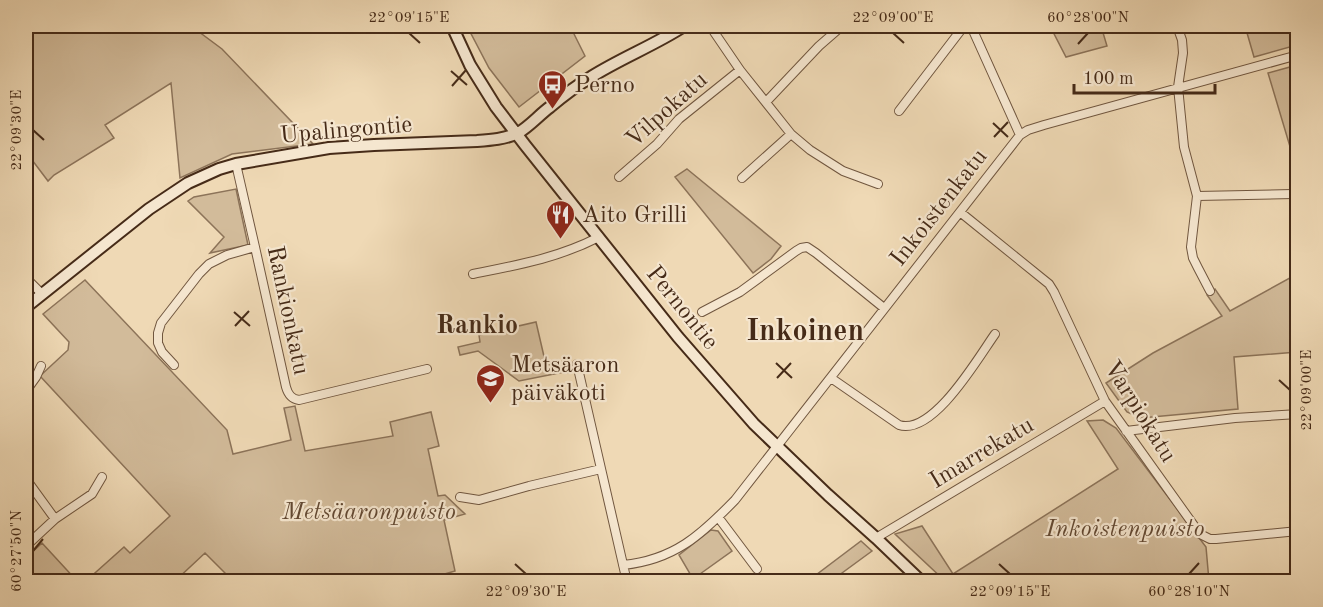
<svg xmlns="http://www.w3.org/2000/svg" width="1323" height="607" font-family="'Old Standard TT',serif">
<style>
.green{fill:#d2bb9a;stroke:#8c7359;stroke-width:1.5}
.lines{fill:none;stroke-linecap:round;stroke-linejoin:round}
.stream{stroke:#897056;stroke-width:3}
.street-casing{stroke:#70563f;stroke-width:10}
.secondary-casing{stroke:#462b18;stroke-width:14}
.street{stroke:#f5e6cf;stroke-width:8}
.secondary{stroke:#f5e6cf;stroke-width:10}
.ticks{fill:none;stroke:#462b18;stroke-width:2}
.labels{text-anchor:middle;stroke-width:4.5;stroke-linejoin:round;paint-order:stroke}
.poi-label{font-size:24px;fill:#462b18;stroke:#f5e6cf;text-anchor:start}
.street-label{font-size:24px;fill:#462b18;stroke:#f5e6cf}
.park-label{font-size:24px;font-style:italic;fill:#624832;stroke:#f5e6cf}
.neighbourhood-label{font-size:26px;font-weight:bold;fill:#462b18;stroke:#f5e6cf}
.district-label{font-size:30px;font-weight:bold;fill:#462b18;stroke:#f5e6cf}
.neatline{fill:none;stroke:#462b18;stroke-width:2}
.ticks-label{font-size:15px;text-anchor:middle;fill:#462b18}
</style>
<rect width="100%" height="100%" fill="#efd9b5"/>
<filter id="stains"><feTurbulence type="fractalNoise" baseFrequency=".00333" numOctaves="4"/><feColorMatrix values="0 0 0 0 .2 0 0 0 0 .09 0 0 0 0 .02 0 0 0 .5 -.17"/></filter>
<radialGradient id="worn" r=".72"><stop offset=".6" stop-color="#630" stop-opacity="0"/><stop offset="1" stop-color="#630" stop-opacity=".3"/></radialGradient>
<!-- green -->
<path class="green" d="M26,26h165l31,23 91,95 -81,10 -52,24 -9,-95 -66,42 9,13 -60,37 -6,6 -22,-29z
M467,26h103l15,30 -66,51 -30,-39z
M1050,26h51l6,20 -41,11z
M1245,26h52v19l-43,12z
M1290,67l7,25v78l-29,-97z
M687,169l94,77 -10,13 -18,14 -78,-96z
M236,189l12,56 -38,8 14,-16 -36,-36 6,-4z
M1297,274v78l-63,5 4,52 -97,9 -14,-6 -21,-29 47,-30 69,-37 -15,-21 8,-6 15,22z
M85,280l142,150 6,24 58,-14 -7,-32 11,-2 10,45 88,-15 -3,-14 41,-10 8,34 -11,3 10,47 7,-1 20,19 -21,6 11,51 -17,5 -4,6 -201,-1 -28,-28 -30,28h-89l38,-34 6,6 40,-37 -130,-140 28,-26 1,-8 -26,-28z
M536,322l10,43 23,-5v13l-5,-1 -45,9 -41,-30 -18,4 -2,-8 22,-5 -1,-7z
M1103,420l13,8 90,119 3,34h-264l-50,-47 27,-8 31,48 165,-105 -31,-48z
M711,530l7,1 14,20 -39,28 -14,-24z
M861,541l11,10 -41,30h-23z
M42,543l35,38h-43l-8,-10v-13z"/>
<g class="lines">
<!-- stream -->
<path class="stream" d="M26,31l6,-5"/>
<defs>
<path id="street" d="M710,26l30,44 51,64 19,16 33,21 35,13
M971,26l49,109
M1177,26l5,14 1,13 -5,34 6,60 13,49 -6,51 2,11 5,10 12,23
M766,102l53,-56 23,-20
M899,111l65,-85
M236,164l19,83 31,140c2,7 5,12 13,13l128,-31
M619,177l38,-33 22,-25 61,-49
M742,178l49,-44
M1197,196l96,-2
M960,212l89,72 5,8 51,109 95,133 10,5h6l82,-8
M473,274c45,-9 85,-16 126,-37
M26,278l16,16
M702,312l38,-20 56,-41 5,-3 6,-1 9,6 68,55
M577,364l50,218
M174,365l-12,-13 -4,-9v-10l3,-10 38,-49 10,-10 18,-9 28,-8
M831,378l68,47c34,11 79,-67 96,-91
M26,391l10,-14 5,-11
M1126,431l109,-13 63,-4
M26,479l29,40 37,-25 10,-17
M460,497l19,3 50,-14 72,-17
M718,517l39,52
M876,538l229,-137
M26,546l29,-27
M623,565c51,-5 78,-30 112,-65l285,-365 8,-5 16,-5 254,-70"/>
<path id="secondary" d="M452,26l18,39 26,42 29,38 153,192 76,87 74,71 48,43 46,44
M26,307l123,-98 39,-26 31,-14 17,-5 93,-16 45,-3 103,-4c14,-1 28,-2 41,-8 12,-7 21,-18 32,-26 13,-11 26,-21 41,-30 30,-19 64,-32 93,-51"/>
</defs>
<!-- street casing -->
<use href="#street" class="street-casing"/>
<!-- secondary casing -->
<use href="#secondary" class="secondary-casing"/>
<!-- street -->
<use href="#street" class="street"/>
<!-- secondary -->
<use href="#secondary" class="secondary"/>
</g>
<!-- ticks -->
<path class="ticks" d="M409,33l11,10M893,33l11,10M1078,44l10,-11M451,71l16,14M452,86l14,-16M993,123l15,14M33,130l11,10M994,137l14,-15M234,312l16,14M235,326l14,-15M776,363l16,15M777,378l14,-15M1279,380l11,10M33,551l10,-12M515,564l11,10M999,564l11,10M1189,574l10,-11"/>
<!-- icons -->
<defs>
<symbol id="bus-pin" viewBox="-11 -11 22 30"><path d="M0 17L-7.5 6A9.5 9.5 0 1 1 7.5 6Z" fill="#8f2418" stroke="#f5e6cf"/><path d="M-5-6H5V4H4V6H2V4H-2V6H-4V4H-5ZM-3.5-4V0h7V-4ZM-3.5 1.2v1.5H-2V1.2ZM2 1.2v1.5H3.5V1.2Z" fill="#fff"/></symbol>
<symbol id="restaurant-pin" viewBox="-11 -11 22 30"><path d="M0 17L-7.5 6A9.5 9.5 0 1 1 7.5 6Z" fill="#8f2418" stroke="#f5e6cf"/><path d="M-5-6h1v4h1v-4h1v4h1v-4h1v5L-1.5 .5V6h-2V.5L-5-1ZM5-6V6H3V1.5H1.5Q1.5-4 5-6Z" fill="#fff"/></symbol>
<symbol id="school-pin" viewBox="-11 -11 22 30"><path d="M0 17L-7.5 6A9.5 9.5 0 1 1 7.5 6Z" fill="#8f2418" stroke="#f5e6cf"/><path d="M0-5L7-2L0 1L-7-2ZM-4 1L0 2.5L4 1V4Q0 6-4 4Z" fill="#fff"/></symbol>
</defs>
<g fill-rule="evenodd">
<use href="#bus-pin" x="536" y="68" width="33" height="45"/>
<use href="#restaurant-pin" x="544" y="198" width="33" height="45"/>
<use href="#school-pin" x="474" y="362" width="33" height="45"/>
</g>
<g class="labels">
<!-- poi labels -->
<g class="poi-label">
<text x="574" y="92">Perno</text>
<text x="582" y="222">Aito Grilli</text>
<text x="511" y="372">Metsäaron<tspan x="511" dy="28">päiväkoti</tspan></text>
</g>
<!-- street labels -->
<g class="street-label">
<text transform="translate(666 109) rotate(-42)" y="8">Vilpokatu</text>
<text transform="translate(346 129) rotate(-5)" y="8">Upalingontie</text>
<text transform="translate(938 207) rotate(-52)" y="8">Inkoistenkatu</text>
<text transform="translate(683 307) rotate(51)" y="8">Pernontie</text>
<text transform="translate(289 310) rotate(78)" y="8">Rankionkatu</text>
<text transform="translate(1141 411) rotate(58)" y="8">Varpiokatu</text>
<text transform="translate(981 452) rotate(-31)" y="8">Imarrekatu</text>
</g>
<!-- park labels -->
<g class="park-label">
<text x="369" y="519">Metsäaronpuisto</text>
<text x="1125" y="536">Inkoistenpuisto</text>
</g>
<!-- neighbourhood labels -->
<g class="neighbourhood-label">
<text x="477" y="333">Rankio</text>
</g>
<!-- district labels -->
<g class="district-label">
<text x="805" y="340">Inkoinen</text>
</g>
</g>
<!-- margin -->
<rect width="1323" height="607" fill="none" stroke="#efd9b5" stroke-width="66"/>
<!-- scale -->
<path d="M1074 84v9h141v-9" fill="none" stroke="#462b18" stroke-width="3"/>
<text x="1083" y="84" font-size="18" fill="#462b18" stroke="#f5e6cf" stroke-width="4.5" paint-order="stroke">100 m</text>
<rect x="33" y="33" width="1257" height="541" class="neatline"/>
<g class="ticks-label">
<text x="409" y="22">22°09'15"E</text>
<text x="893" y="22">22°09'00"E</text>
<text x="1088" y="22">60°28'00"N</text>
<text transform="translate(16 130) rotate(-90)" y="5">22°09'30"E</text>
<text transform="translate(1306 390) rotate(-90)" y="5">22°09'00"E</text>
<text transform="translate(16 551) rotate(-90)" y="5">60°27'50"N</text>
<text x="526" y="596">22°09'30"E</text>
<text x="1010" y="596">22°09'15"E</text>
<text x="1189" y="596">60°28'10"N</text>
</g>
<rect width="100%" height="100%" filter="url(#stains)"/>
<rect width="100%" height="100%" fill="url(#worn)"/>
</svg>
